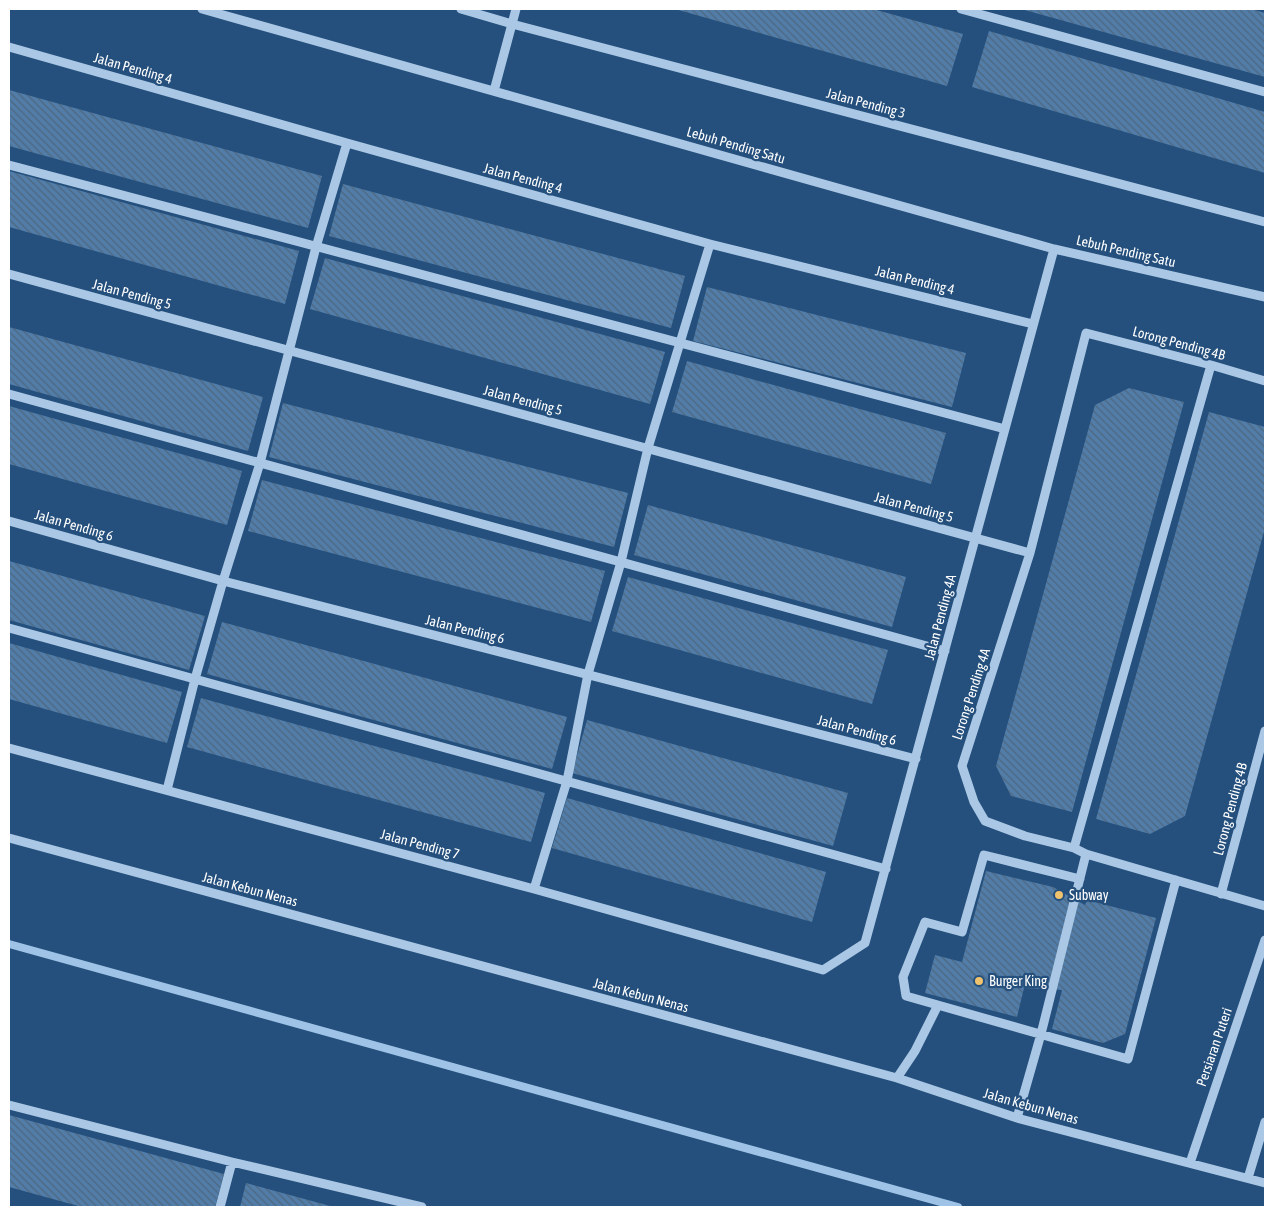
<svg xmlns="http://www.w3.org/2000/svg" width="1274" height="1216" font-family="'Asap Condensed',sans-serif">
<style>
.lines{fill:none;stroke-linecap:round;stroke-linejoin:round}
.stream{stroke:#9ec3e6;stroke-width:8}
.building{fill:url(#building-back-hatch)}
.minor{stroke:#aac8e5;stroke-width:9}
.poi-dot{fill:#efc26e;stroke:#25507d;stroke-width:2}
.labels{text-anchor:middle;stroke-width:4.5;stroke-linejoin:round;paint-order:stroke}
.street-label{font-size:14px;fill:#fff;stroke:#25507d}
.poi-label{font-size:14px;fill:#fff;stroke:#25507d;text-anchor:start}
</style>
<defs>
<pattern id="building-back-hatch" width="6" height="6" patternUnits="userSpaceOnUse" patternTransform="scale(1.25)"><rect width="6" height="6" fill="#517da8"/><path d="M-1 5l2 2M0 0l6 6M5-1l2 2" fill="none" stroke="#4f677f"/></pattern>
</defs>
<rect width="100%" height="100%" fill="#25507d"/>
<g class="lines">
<!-- stream -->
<path class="stream" d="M9,944l949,263"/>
</g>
<!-- building -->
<path class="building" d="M675,9h198l90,25 -16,52z
M1021,9h230l14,4v64z
M989,31l276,81v61l-293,-86z
M9,90l313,86 -14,52 -299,-82z
M9,171l290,80 -14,53 -276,-77z
M343,184l342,92 -14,52 -342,-92z
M325,258l340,94 -15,52 -340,-95z
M707,287l259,66 -14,54 -259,-66z
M9,327l254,70 -15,54 -239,-67z
M687,361l259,72 -15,51 -259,-72z
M1129,388l55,14 -112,410 -61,-16 -15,-30 99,-361z
M283,403l345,90 -14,54 -345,-90z
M9,406l233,65 -15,54 -218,-61z
M1209,412l56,15v101l-80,288 -35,18 -54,-15z
M262,480l343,91 -14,51 -343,-91z
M648,505l258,72 -14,50 -258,-72z
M9,561l196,55 -16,54 -180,-50z
M628,577l260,73 -16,54 -260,-73z
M222,622l345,95 -15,52 -345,-95z
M9,643l173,49 -15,51 -158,-44z
M201,698l344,95 -14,49 -344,-95z
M587,720l261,73 -15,53 -261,-73z
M567,798l259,74 -14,50 -260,-74z
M986,871l67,16 32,18 2,-5 69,18 -31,116 -22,9 -51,-14 10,-39 -38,-2 -7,29 -92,-24 10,-38 27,7z
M9,1115l215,59 -9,33h-133l-73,-20z
M246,1183l88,24h-94z"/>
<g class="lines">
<!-- minor -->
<path class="minor" d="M202,9l852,240 211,48
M461,9l51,15 753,198
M961,9l304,83
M9,47l338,96 363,101 323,80
M494,91l22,-82
M9,165l996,264
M9,274l1021,279
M1265,381l-54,-16 -125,-32 -56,220 -68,213 12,36 11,19 40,15 49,12 12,6 179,52
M9,394l936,257
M9,521l214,60 693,178
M9,628l877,241
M9,748l525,141 289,81 42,-27 189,-694
M167,790l28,-111 28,-98 37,-118 56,-216 31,-104
M9,838l888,240 120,40 248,65
M1074,848l137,-483
M1080,879l-96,-24 -22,77 -37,-10 -22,55 3,19 222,63 48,-179
M534,889l33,-108 21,-107 33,-112 27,-114 62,-204
M1221,894l44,-163
M897,1078l18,-27 23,-46
M9,1105l223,57 190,45
M1017,1118l24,-84 45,-180
M1190,1163l75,-223
M1248,1178l17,-56
M220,1207l12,-45"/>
</g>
<!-- markers -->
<g class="poi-dot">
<circle cx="1059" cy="895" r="5"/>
<circle cx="979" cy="981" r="5"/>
</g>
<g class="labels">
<!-- street labels -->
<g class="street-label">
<text transform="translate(133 68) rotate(16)" y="5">Jalan Pending 4</text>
<text transform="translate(866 103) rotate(15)" y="5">Jalan Pending 3</text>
<text transform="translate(736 145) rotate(16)" y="5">Lebuh Pending Satu</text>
<text transform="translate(523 178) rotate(15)" y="5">Jalan Pending 4</text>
<text transform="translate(1126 251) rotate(13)" y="5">Lebuh Pending Satu</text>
<text transform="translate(915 280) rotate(14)" y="5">Jalan Pending 4</text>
<text transform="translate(132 294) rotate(15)" y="5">Jalan Pending 5</text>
<text transform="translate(1179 343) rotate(15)" y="5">Lorong Pending 4B</text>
<text transform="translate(523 400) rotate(15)" y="5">Jalan Pending 5</text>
<text transform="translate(914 507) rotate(15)" y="5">Jalan Pending 5</text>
<text transform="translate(74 525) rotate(16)" y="5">Jalan Pending 6</text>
<text transform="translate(940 617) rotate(-75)" y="5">Jalan Pending 4A</text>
<text transform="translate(465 629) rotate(14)" y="5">Jalan Pending 6</text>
<text transform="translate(971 694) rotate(-72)" y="5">Lorong Pending 4A</text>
<text transform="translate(857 730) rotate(15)" y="5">Jalan Pending 6</text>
<text transform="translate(1230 809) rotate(-75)" y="5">Lorong Pending 4B</text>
<text transform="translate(420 844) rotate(15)" y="5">Jalan Pending 7</text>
<text transform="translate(250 889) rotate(15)" y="5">Jalan Kebun Nenas</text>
<text transform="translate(641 995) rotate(15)" y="5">Jalan Kebun Nenas</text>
<text transform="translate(1214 1047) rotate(-71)" y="5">Persiaran Puteri</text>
<text transform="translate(1031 1106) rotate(16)" y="5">Jalan Kebun Nenas</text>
</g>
<!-- poi labels -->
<g class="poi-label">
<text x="1069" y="900">Subway</text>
<text x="989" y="986">Burger King</text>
</g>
</g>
<!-- border -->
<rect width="1274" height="1216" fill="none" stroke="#ffffff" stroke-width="20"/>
</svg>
